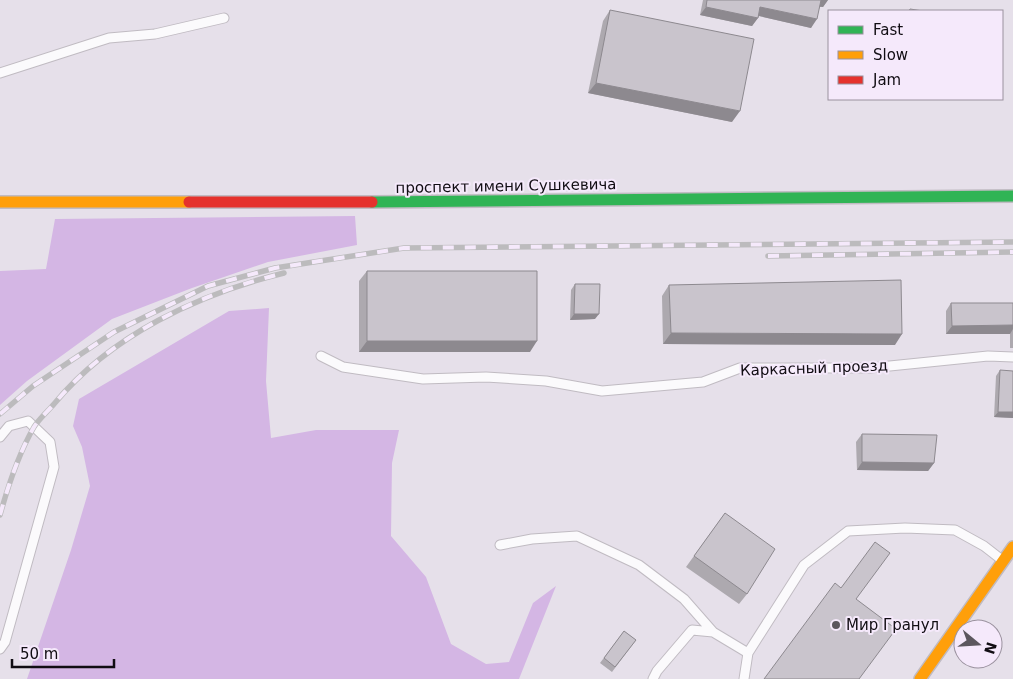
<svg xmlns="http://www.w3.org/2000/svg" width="1013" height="679" font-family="'DejaVu Sans',sans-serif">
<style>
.forest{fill:#d4b6e4}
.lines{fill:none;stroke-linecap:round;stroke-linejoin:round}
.lane-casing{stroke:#c0bbc2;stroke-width:11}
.fast-casing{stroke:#c0bbc2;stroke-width:14}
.slow-casing{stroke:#c0bbc2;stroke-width:14}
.jam-casing{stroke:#c0bbc2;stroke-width:14}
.lane{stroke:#fbfafc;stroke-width:9}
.fast{stroke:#30b455;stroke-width:11}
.slow{stroke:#ff9f0a;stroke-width:11}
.jam{stroke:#e5322d;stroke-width:11}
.rail-casing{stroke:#bcbbbd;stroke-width:5.5}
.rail{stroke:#f5e9fb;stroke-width:4;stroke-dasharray:11;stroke-linecap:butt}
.wall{fill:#ada9af}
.shaded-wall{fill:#8d898f}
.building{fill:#c9c4cc;stroke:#8d898f}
.poi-dot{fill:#5c575e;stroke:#f5e9fb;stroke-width:2}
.labels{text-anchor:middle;stroke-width:4;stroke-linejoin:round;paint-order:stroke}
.street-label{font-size:15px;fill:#110d13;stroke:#f5e9fb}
.poi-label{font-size:15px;fill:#110d13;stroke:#f5e9fb;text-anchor:start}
</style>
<rect width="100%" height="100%" fill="#e6e0ea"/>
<!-- forest -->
<path class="forest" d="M355,216l2,29 -89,17 -76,26 -80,31 -85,62 -27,24v-134l46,-2 9,-50z
M269,308l-3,73 5,57 45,-8h83l-7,33 -1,73 35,41 25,67 35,20 23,-2 24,-59 23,-17 -37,93h-492l44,-129 19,-64 -8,-39 -9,-21 6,-27 150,-88z"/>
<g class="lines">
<defs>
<path id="lane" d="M0,73l109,-35 46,-4 69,-16
M321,356l22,11 80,12 63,-2 60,4 56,10 101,-9 37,-14h130l118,-12 25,1
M0,437l9,-11 19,-5 22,21 4,25 -49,175 -5,7
M500,545l32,-6 45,-3 62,29 45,34 29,33
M653,679l4,-8 35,-41 21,2 35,21 56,-88 44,-34 57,-3 50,2 29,16 18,14
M744,679l4,-26"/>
<path id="fast" d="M372,202l641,-6"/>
<path id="slow" d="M0,202h189
M920,679l93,-132"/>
<path id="jam" d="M189,202h183"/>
</defs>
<!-- lane casing -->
<use href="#lane" class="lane-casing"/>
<!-- fast casing -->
<use href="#fast" class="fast-casing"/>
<!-- slow casing -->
<use href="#slow" class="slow-casing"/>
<!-- jam casing -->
<use href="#jam" class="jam-casing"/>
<!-- lane -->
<use href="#lane" class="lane"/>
<!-- fast -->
<use href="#fast" class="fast"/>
<!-- slow -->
<use href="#slow" class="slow"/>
<!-- jam -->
<use href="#jam" class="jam"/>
<defs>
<path id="rail" d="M768,256l245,-4
M0,414l33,-28 81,-54 94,-46 67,-18 129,-20 609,-6
M0,515c8,-29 19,-62 34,-88 5,-8 14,-16 20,-23 57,-69 144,-110 230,-131"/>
</defs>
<!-- rail casing -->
<use href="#rail" class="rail-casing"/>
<!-- rail -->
<use href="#rail" class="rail"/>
</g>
<!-- wall -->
<path class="wall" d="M703,0h125l-5,7h-3l-9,21 -52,-12 -7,10 -52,-11z
M610,10l122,112 -144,-29 15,-72z
M367,271l163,81h-171v-71z
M575,284l20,35 -25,1 1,-30z
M669,285l226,60 -232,-1 -1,-48z
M951,303h62v45h-3v-14h-64v-23z
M1000,370l13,48 -19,-1 2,-41z
M862,434l72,29 -6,8 -71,-1 -1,-28z
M725,513l22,81 -8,10 -53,-37z
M624,631l12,9 -24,32 -12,-9z"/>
<!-- shaded-wall -->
<path class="shaded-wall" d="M820,0h8l-5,7 -7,-1z
M706,7l52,11 -6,8 -52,-11z
M760,7l57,12 -6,9 -56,-13z
M596,83l144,28 -8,11 -144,-29z
M574,314h25l-4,5 -25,1z
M1013,325v4l-3,5h-64l6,-8z
M671,333l231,1 -7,11 -232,-1z
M367,341h170l-7,11h-171z
M998,412h15v6l-19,-1z
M862,462l72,1 -6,8 -71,-1z"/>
<!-- building -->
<path class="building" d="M707,0h114l-4,19 -57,-12 -2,11 -52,-11z
M910,9l13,2h-14z
M610,10l144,29 -14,72 -144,-28z
M367,271h170v70h-170z
M901,280l1,54 -231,-1 -2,-48z
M575,284h25l-1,30h-25z
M951,303h62v22l-61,1z
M1000,370l13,1v41h-15z
M862,434l75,1 -3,28 -72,-1z
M725,513l50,36 -28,45 -53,-38z
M875,542l15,11 -34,46 40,30 -37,50h-95l71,-96 6,5z
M624,631l12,9 -21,27 -11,-9z"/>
<!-- markers -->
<circle class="poi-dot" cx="836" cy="625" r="5"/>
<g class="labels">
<!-- street labels -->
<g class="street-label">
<text transform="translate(506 186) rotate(-1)" y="5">проспект имени Сушкевича</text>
<text transform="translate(814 368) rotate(-2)" y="5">Каркасный проезд</text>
</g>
<!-- poi labels -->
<g class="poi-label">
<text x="846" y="630">Мир Гранул</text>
</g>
</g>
<!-- legend -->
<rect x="828" y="10" width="175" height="90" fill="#f5e9fb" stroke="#9a919e"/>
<rect x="838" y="26" width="25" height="8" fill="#30b455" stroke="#9a919e"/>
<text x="873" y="35" font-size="15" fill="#110d13">Fast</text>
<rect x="838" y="51" width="25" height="8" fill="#ff9f0a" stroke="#9a919e"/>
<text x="873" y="60" font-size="15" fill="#110d13">Slow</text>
<rect x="838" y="76" width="25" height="8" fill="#e5322d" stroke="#9a919e"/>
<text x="873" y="85" font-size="15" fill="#110d13">Jam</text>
<!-- north arrow -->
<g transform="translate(978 644) rotate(108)"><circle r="24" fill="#f5e9fb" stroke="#9a919e"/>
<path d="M0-4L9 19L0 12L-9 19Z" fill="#5c575e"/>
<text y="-8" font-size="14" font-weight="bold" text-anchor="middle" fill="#110d13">N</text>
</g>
<!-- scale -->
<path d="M12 659v8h102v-8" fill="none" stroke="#110d13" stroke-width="2.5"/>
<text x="20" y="659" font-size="15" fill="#110d13" stroke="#f5e9fb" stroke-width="4" paint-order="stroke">50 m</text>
</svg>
